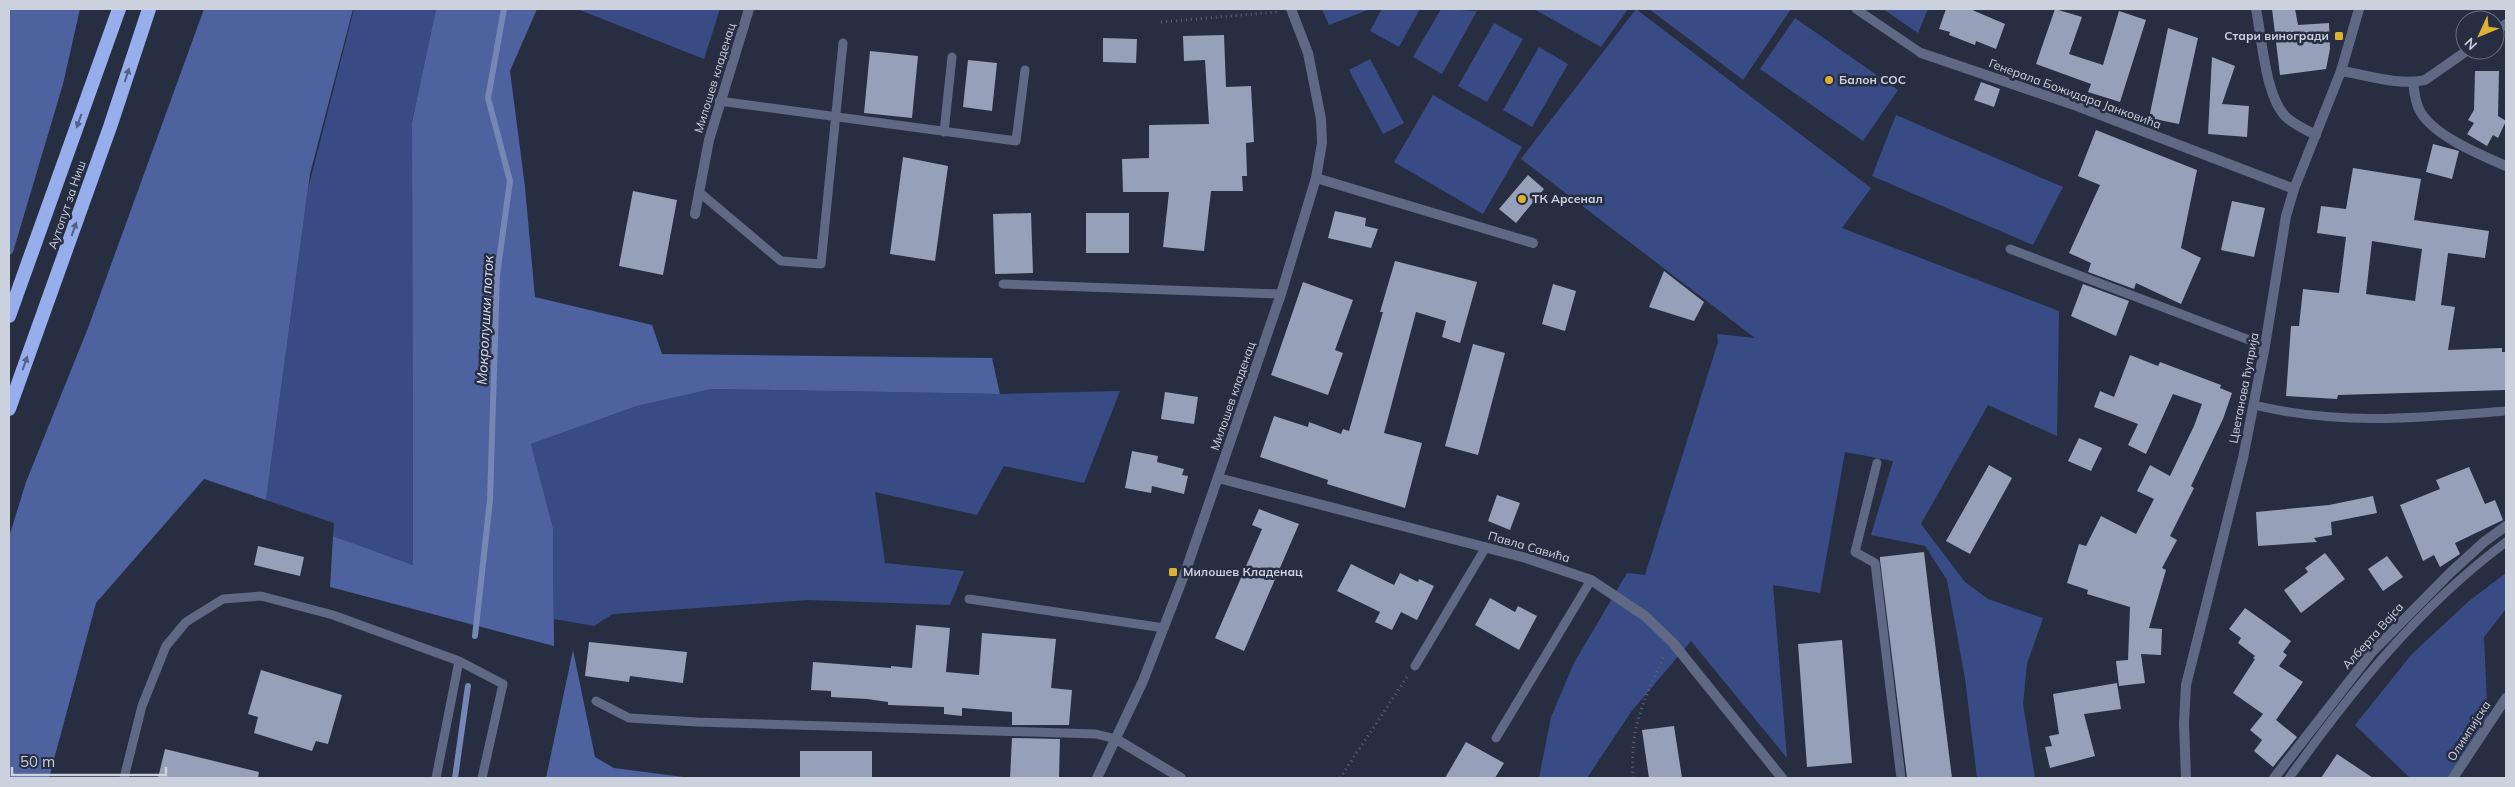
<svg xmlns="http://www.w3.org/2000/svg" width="2515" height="787" font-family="Mulish,sans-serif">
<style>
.green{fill:#384b84}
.forest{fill:#4d629e}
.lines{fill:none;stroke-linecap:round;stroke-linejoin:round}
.stream{stroke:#7686b5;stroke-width:6}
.building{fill:#96a0b9;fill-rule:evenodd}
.path{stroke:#5d6375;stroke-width:3;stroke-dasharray:1 4;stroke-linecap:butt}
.service{stroke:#5f6984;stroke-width:9}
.minor{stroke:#5f6984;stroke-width:10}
.tertiary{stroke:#5f6984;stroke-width:10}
.trunk{stroke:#96aeeb;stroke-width:14}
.oneway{fill:#536186}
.poi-dot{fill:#ddb133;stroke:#272e42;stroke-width:2}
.labels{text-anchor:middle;stroke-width:5;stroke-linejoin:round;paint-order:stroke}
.poi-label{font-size:12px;font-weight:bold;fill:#ccd1de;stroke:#272e42;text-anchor:start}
.street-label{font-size:12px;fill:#ccd1de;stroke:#272e42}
.water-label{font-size:14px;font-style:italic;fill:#d9e1f3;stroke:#272e42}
</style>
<rect width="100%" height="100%" fill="#272e42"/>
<!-- green -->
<path class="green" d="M354,9h82l-24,113 1,443 -80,-29 1,-13 -68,-23 42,-311z
M577,9h143l-16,50z
M1322,9h46v1l-39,15z
M1382,9h38l-21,38 -29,-16z
M1441,9l36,2 -35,63 -29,-17z
M1534,9h94l-27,38z
M1636,9l235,179 -29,40 217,83 -2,125 -69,-31 -67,119 44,58 23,17 55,19 -16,46 -4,40 12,74h-58l-12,-100 -18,-98 -22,-34 -54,-11 22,-74 -48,-9 -25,141 -47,-8 14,173 -96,-117 -60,71 -44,66h-48l12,-61 23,-54 53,-90 18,2 73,-233 -1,-8 38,4 -234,-179z
M1649,9h142l-48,71z
M1883,9h45l-10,24z
M1795,18l103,72 -35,51 -103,-72z
M1494,23l29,16 -36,63 -29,-16z
M1539,47l29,17 -36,63 -29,-17z
M1370,59l34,64 -21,11 -34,-64z
M1433,95l89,52 -39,67 -89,-52z
M1896,115l167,72 -30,58 -161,-69z
M712,389l288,5 120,-3 -36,92 -80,-17 -27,49 -102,-23 10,71 79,8 -14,34 -142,-5 -195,14 -19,12 -40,-7 -1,-91 -22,-84 106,-38z
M2506,573v36l-22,28 4,87 -36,54h-42l-55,-53 57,-71 57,-53z"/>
<!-- forest -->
<path class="forest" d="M9,9h71l-17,75 -50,168 -4,4z
M204,9h149l-43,165 -44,326 -62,-21 -108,124 -47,175h-40v-241l17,-55 62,-154z
M436,9h101l-27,62 15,116 10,110 117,28 10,29 330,4 8,36 -288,-5 -75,17 -106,38 22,84 1,118 -224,-59 3,-51 80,29 -1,-443z
M573,650l22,107 19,11 77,10h-145z"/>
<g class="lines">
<!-- stream -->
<path class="stream" d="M475,636l15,-136 7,-225 13,-94 -22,-83 16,-89
M455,778l13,-92"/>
</g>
<!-- building -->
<path class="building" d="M1946,9h24l35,15 -9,25 -20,-8 -1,4 -26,-10 1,-3 -11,-3z
M2055,9l27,8 -13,37 34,11 16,-54 27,9 -26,82 -32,-10 3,-8 -55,-20z
M2272,9h23l3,16 31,-2 1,26 -4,20 -46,6z
M2168,28l30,10 -19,86 -30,-6z
M1224,35l2,52 25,-1 3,56 -8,1 1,33h-5l1,15h-32l-7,60 -41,-4 6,-55h-46l-1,-33 27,-1v-33l60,-1 -4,-64 -21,1 -1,-25z
M1103,38l34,1 -1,24 -33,-1z
M870,51l48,5 -6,62 -48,-5z
M2212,57l23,9 -13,38 27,2 -2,31 -39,-3z
M968,60l29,3 -5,48 -29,-4z
M2475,71h24l-1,45 8,5 -8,17 -5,-3 -6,11 -20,-12 7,-11 -6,-3 6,-10z
M1981,82l19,7 -6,18 -20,-7z
M2096,130l101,40 -16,78 20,10 -20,46 -45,-21 -2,6 -46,-17 3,-9 -22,-10 31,-68 -22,-9z
M2433,144l26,7 -7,28 -26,-7z
M903,157l45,9 -13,95 -45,-7z
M2353,168l68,11 -7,41 75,11 -4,27 -37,-5 -7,52 14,2 -7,43 54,-2v4h4v38l-168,5 -1,4 -51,-3 5,-70h8l4,-37 36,4 7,-56 -29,-4 4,-27 25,3zM2372,241l50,8 -7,52 -49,-7z
M1528,175l16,14 -28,34 -17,-14z
M633,191l44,9 -14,75 -44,-9z
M2232,201l33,7 -11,49 -33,-7z
M1335,211l31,7 -1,8 13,3 -7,19 -43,-10z
M1031,213l2,60 -38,1 -2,-60z
M1086,213h43v40h-43z
M1395,261l82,21 -17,61 -18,-6 4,-16 -30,-9 -32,121 38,10 -17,65 -78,-24 1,-4 -68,-23 14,-41 34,11 1,-5 32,12 2,-5 6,2 34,-119h-3z
M1664,271l40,31 -10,19 -45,-14z
M1303,282l50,18 -18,50 8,3 -15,42 -57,-20z
M1553,284l23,7 -11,40 -23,-7z
M2083,284l46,17 -13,35 -45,-20z
M1473,344l32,9 -27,102 -33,-9z
M2130,355l28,11 2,-4 61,23 -1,3 12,5 -9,26 -32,67 3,2 -24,48 7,4 -15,28 4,2 -17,58 13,1 -1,26 -20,-1 4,29 -26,3 -3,-25 12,-1 2,-53 -43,-13 1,-4 -21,-7 12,-39 7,2 15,-30 35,18 18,-35 -17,-8 13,-26 20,11 24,-50 8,-22 -29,-10 -27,60 -18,-9 10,-21 -44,-17 6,-16 14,6z
M1165,392l33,5 -4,27 -33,-5z
M2079,438l23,10 -11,23 -23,-10z
M1132,451l26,5 -1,6 27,7 -2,6 6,1 -4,18 -32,-8 -1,7 -26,-5z
M1989,465l23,13 -42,76 -24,-13z
M2469,467l16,37 10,-4 8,20 -48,23 5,11 -20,13 -6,-12 -11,6 -23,-56 40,-16 -4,-9z
M1497,495l23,8 -10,27 -22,-9z
M2373,496l4,17 -46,9 1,13 -18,3 3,4 -59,4 -2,-34 73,-7z
M1259,509l40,15 -55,127 -29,-13 47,-109 -10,-4z
M258,546l46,11 -4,19 -46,-11z
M1924,552l7,59 21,167h-45l-27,-218v-3z
M2325,553l20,26 -44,34 -17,-23 24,-18 -3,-4z
M2387,556l16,21 -20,14 -15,-22z
M1351,564l43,21 6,-12 18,9 1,-3 15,7 -17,34 -16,-8 -9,18 -17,-8 5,-10 -43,-21z
M1490,598l25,14 3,-6 19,10 -18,34 -44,-25z
M2245,608l46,33 -8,11 4,3 -8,11 24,16 -27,38 21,17 -24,30 -19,-16 8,-11 -12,-10 13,-16 -30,-21 22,-34 -2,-1 2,-2 -17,-13 3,-5 -12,-9z
M916,625l34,3 -4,44 33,3 3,-42 74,6 -5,49 21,2 -3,35h-57v-13l-50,-4v8l-18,-2v-7l-56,-2v-3l-21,-3 -36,-2v-6l-20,-1 2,-28 78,6v-2l21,2z
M1842,640l10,123 -45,4 -9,-123z
M589,642l98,10 -4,31 -53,-7 -1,6 -44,-6z
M261,670l81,25 -14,49 -12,-3 -4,10 -58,-18 4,-16 -10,-3z
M2117,683l4,26 -37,5 11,42 -45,12 -5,-21 7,-1 -3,-10 10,-2 -6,-40z
M1674,726l8,52h-33l-7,-48z
M1012,738l48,1 -1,39h-49z
M1466,742l38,21 -9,15h-50z
M165,749l94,23 -1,6h-100z
M800,751h72v27h-72z
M2337,754l36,24h-52z"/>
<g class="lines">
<!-- path -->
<path class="path" d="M1161,22l116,-10
M1340,778l67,-101
M1633,778c-3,-53 10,-75 31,-122"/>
<!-- service -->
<path class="service" d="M1856,9l65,44
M719,101l297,40 9,-71
M944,132l8,-75
M699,192l82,69 40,3 22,-221
M2010,249l255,97
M1003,284l278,10
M2254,405c87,21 164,13 252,6
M1877,463l-22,89 20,11 26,215
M969,599l195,29
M1415,666l71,-119
M596,701l33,17 68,4 399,12 20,5
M1496,738l95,-158
M124,778l18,-72 24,-60 20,-24 37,-23 38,-3 72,19 126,46 44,23 -21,94
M436,778l23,-117
M2289,778c63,-88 130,-171 217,-236"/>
<!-- minor -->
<path class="minor" d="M2256,9c6,29 9,87 30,108 9,8 20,13 30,18
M2495,32l11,-8
M1921,53l156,53 217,83
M2341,71c26,4 58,15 84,9l43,-30
M2413,82c1,8 2,19 6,27 12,26 62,46 87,57
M1316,178l217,65
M695,214l14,-74 40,-131
M1218,478l308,80 65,22 54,36 28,27 109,135
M1116,739l65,39
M2274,778l98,-126 78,-79 34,-31 22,-16
M2453,778l53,-80"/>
<!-- tertiary -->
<path class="tertiary" d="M1097,778l46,-97 43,-111 95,-276 35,-116 6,-35 -1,-24 -13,-66 -17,-44
M2186,778l-2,-55 2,-38 57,-227 22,-112 21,-130 8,-27 47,-118 18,-62"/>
<!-- trunk -->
<path class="trunk" d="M9,316l110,-307
M9,409l101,-282 39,-118"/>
</g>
<!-- one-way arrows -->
<defs><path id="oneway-solid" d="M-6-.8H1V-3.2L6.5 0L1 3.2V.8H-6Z" transform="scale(1.25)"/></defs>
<g class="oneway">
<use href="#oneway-solid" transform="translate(127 75) rotate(-72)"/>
<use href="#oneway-solid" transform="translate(79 121) rotate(110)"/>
<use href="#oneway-solid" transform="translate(74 229) rotate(-71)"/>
<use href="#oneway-solid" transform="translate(25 363) rotate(-70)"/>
</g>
<!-- markers -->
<g class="poi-dot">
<rect x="2334" y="31" width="10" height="10" rx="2.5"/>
<circle cx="1829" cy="80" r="5"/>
<circle cx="1522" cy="199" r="5"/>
<rect x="1168" y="567" width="10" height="10" rx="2.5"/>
</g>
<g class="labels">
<!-- poi labels -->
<g class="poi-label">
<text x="2329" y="40" text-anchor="end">Стари виногради</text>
<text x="1839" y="84">Балон СОС</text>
<text x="1532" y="203">ТК Арсенал</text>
<text x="1183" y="576">Милошев Кладенац</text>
</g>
<!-- street labels -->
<g class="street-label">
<text transform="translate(715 78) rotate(-73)" y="4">Милошев кладенац</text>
<text transform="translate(2075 94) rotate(20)" y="4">Генерала Божидара Јанковића</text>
<text transform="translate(67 205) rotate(-71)" y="4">Аутопут за Ниш</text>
<text transform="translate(2244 388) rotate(-79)" y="4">Цветанова ћуприја</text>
<text transform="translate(1233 396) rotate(-71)" y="4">Милошев кладенац</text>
<text transform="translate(1529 547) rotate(16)" y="4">Павла Савића</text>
<text transform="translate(2373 636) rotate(-48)" y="4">Алберта Вајса</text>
<text transform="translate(2469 731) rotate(-57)" y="4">Олимпијска</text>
</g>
<!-- water labels -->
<g class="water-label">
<text transform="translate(485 320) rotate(-87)" y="5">Мокролушки поток</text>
</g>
</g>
<!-- border -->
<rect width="2515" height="787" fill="none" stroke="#ccd1de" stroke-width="20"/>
<!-- north arrow -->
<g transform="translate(2480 35) rotate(226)"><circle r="24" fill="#272e42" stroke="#696f80"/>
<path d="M0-4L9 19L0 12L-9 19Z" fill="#ddb133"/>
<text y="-8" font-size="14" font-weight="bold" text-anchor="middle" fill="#ccd1de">N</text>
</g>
<!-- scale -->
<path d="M12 767v8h154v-8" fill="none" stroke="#ccd1de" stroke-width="2.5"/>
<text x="20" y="767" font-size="15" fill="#ccd1de" stroke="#272e42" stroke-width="4" paint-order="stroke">50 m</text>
</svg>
